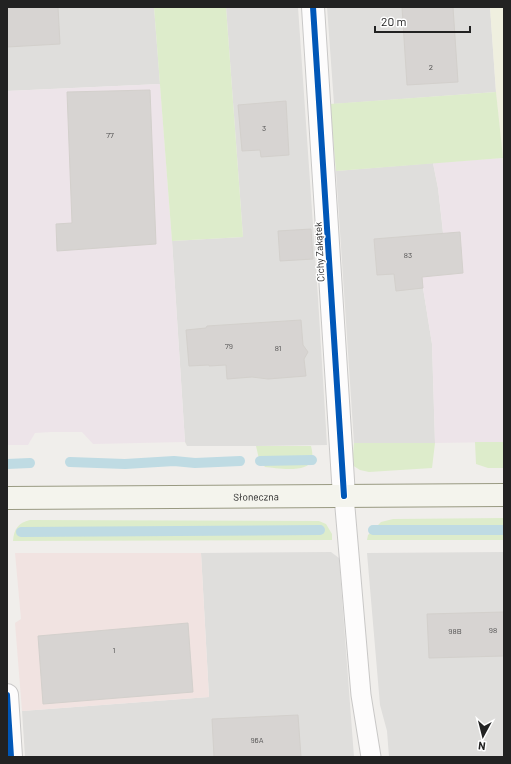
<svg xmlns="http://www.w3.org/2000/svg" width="511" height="764" font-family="Barlow,sans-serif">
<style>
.residential{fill:#dfdedc}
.commercial{fill:#f1e3e1}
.industrial{fill:#ede4e9}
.farmland{fill:#efefdf}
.grass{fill:#ddeccb}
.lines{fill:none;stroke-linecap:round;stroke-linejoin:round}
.stream{stroke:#bfdbe3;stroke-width:10}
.building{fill:#d7d4d2;stroke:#d3d0cc}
.lane-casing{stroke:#c9c8c7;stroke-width:21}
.street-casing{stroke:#c9c8c7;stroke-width:24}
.secondary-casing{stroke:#999a82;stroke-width:24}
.lane{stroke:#fdfcfc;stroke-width:19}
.street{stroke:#fdfcfc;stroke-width:22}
.secondary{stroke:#f4f4ed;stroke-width:22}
.cycleway-casing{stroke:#fff;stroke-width:8}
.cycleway{stroke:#0057b8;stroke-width:6}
.labels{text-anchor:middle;stroke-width:3;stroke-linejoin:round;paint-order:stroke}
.number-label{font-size:8px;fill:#4f4e4e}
.street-label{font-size:10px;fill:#222;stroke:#fff}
</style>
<rect width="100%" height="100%" fill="#f0eeeb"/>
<!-- residential -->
<path class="residential" d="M7,7h147l6,77 -153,7z
M226,7h72l20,291 9,147 -71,1h-69l-2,-4 -13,-201 71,-4z
M327,7h163l6,85 -162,12z
M433,163l5,25 5,45 -4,1 -17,38 1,16 9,56 3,99h-81l-18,-272z
M331,552l8,6 15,199h-329l-3,-46 187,-14 -8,-144z
M504,552v205h-115l-2,-26 -7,-26 -13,-152z"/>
<!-- commercial -->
<path class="commercial" d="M15,553h186l8,144 -187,14 -7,-88 6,-4z"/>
<!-- industrial -->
<path class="industrial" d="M160,84l12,157 13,201 -92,2 -11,-12h-31l-16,1 -7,12h-21v-354z
M503,158l1,18v266l-69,1 -3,-99 -9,-56 -1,-16 20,-2 -3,-36 4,-1 -1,-11 -4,-34 -5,-25z"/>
<!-- farmland -->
<path class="farmland" d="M490,7h14v169l-8,-84z"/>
<!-- grass -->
<path class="grass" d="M154,7h72l17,230 -71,4z
M496,92l7,66 -167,13 -6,-67z
M475,442h29v26h-16l-12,-4z
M354,443h81l-3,25 -63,4 -9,-2 -8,-5z
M256,446h55c1,4 2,9 1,13 -3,15 -36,9 -47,8l-6,-8z
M504,518v22h-137l1,-5 13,-13 12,-3z
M30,520l289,1 7,3 6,10v6l-319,1c1,-12 5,-18 17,-21z"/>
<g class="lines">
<!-- stream -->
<path class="stream" d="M260,461l52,-1
M70,462l55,2 49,-3 21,2 45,-2
M7,464l23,-1
M373,530h131
M21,532l299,-2"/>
</g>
<!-- building -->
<path class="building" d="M7,7h51l2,37 -53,3z
M402,7h51l5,75 -51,3z
M150,90l6,154 -99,7 -1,-27 16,-1 -5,-131z
M286,101l3,54 -28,2 -1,-7 -18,1 -4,-46z
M311,229l2,30 -33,2 -2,-30z
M460,232l3,41 -41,4 1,11 -27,3 -2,-17 -17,1 -3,-36z
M301,320l2,25 5,7 -4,7 2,17 -38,3 -16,-2 -25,2 -1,-14 -17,1v-1l-20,1 -3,-36 20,-2 1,-2z
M504,612v44l-75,2 -2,-44z
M188,623l5,69 -150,12 -5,-68z
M298,715l3,42h-87l-2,-38z"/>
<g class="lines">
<defs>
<path id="lane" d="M344,496l17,199 10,62"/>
<path id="street" d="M313,7l31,489
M7,695l4,62"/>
<g id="secondary">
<path id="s1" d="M7,498l497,-3"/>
</g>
</defs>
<!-- lane casing -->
<use href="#lane" class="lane-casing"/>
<!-- street casing -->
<use href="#street" class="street-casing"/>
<!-- secondary casing -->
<use href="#secondary" class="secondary-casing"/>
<!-- lane -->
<use href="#lane" class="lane"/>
<!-- street -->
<use href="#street" class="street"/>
<!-- secondary -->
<use href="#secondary" class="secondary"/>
<defs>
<path id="cycleway" d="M313,7l31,489
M7,695l4,62"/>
</defs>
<!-- cycleway casing -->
<use href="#cycleway" class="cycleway-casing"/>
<!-- cycleway -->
<use href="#cycleway" class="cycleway"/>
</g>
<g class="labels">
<!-- number labels -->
<g class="number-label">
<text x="431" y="70">2</text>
<text x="264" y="131">3</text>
<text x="110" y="138">77</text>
<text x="408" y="258">83</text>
<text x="229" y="349">79</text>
<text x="278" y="351">81</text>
<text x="493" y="633">98</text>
<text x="455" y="634">98B</text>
<text x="114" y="653">1</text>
<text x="257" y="743">96A</text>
</g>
<!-- street labels -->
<g class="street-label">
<text transform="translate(319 252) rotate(-93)" y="4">Cichy Zakątek</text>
<text dy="4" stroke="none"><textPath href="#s1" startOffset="249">Słoneczna</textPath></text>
</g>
</g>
<!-- border -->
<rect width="511" height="764" fill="none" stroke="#222222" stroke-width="16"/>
<!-- north arrow -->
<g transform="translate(483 736) rotate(187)" stroke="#ffffff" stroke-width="3" paint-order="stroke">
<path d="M0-3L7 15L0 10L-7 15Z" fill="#222222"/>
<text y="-6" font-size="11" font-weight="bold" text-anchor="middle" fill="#222222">N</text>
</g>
<!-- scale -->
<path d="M375 26v6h95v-6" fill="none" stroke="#222222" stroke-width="2"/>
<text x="381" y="26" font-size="12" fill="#222222" stroke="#ffffff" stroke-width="3" paint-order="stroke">20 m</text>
</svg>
